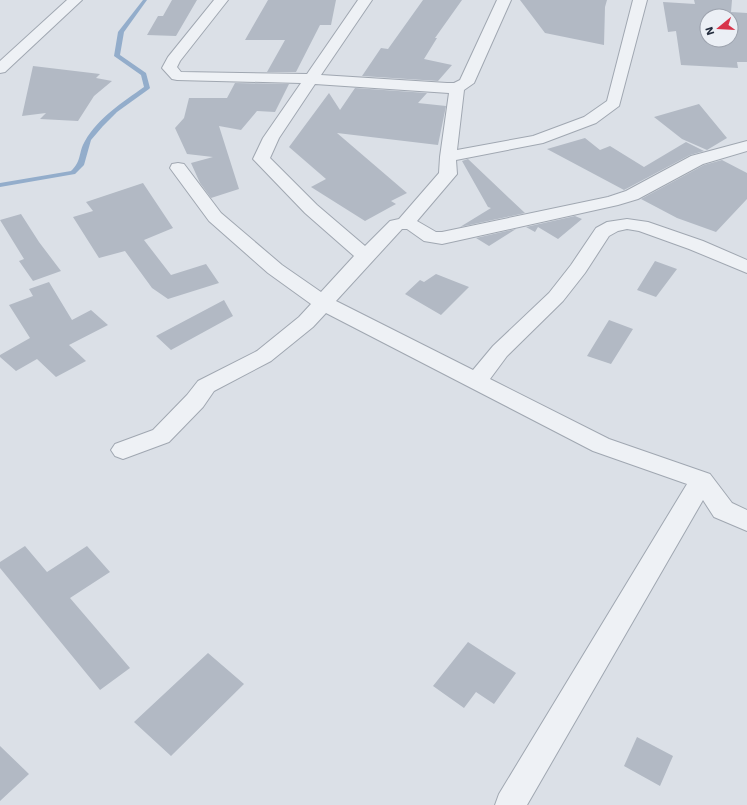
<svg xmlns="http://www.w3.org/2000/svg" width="747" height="805" font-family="'Work Sans',sans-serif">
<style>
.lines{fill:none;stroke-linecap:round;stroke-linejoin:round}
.stream{fill:#93adcb;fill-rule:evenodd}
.building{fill:#b2b9c4;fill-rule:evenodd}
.minor-casing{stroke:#a0a7b1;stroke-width:2}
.minor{fill:#eef1f5;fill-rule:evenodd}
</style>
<rect width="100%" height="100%" fill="#dbe0e7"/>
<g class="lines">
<!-- stream -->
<path class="stream" d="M143,0h4l-23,32 -4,23 26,18 4,15 -1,1 -32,23 -14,14 -12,14 -7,25 -9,9 -75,13v-4l71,-12c11,-10 7,-18 14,-30 13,-23 38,-39 59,-54l-3,-12 -27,-19 4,-24z"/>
</g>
<!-- building -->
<path class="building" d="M172,0h25l-21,36 -29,-1 11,-19h5z
M268,0h68l-5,25h-11l-24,47h-29l18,-32h-40z
M423,0h39l-27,38h2l-13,21 28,6 -14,16 -76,-5 19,-28 7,1z
M520,0h87l-2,7 -1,38 -59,-12z
M694,0h38l-1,12 16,1v49h-10l1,6 -57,-3 -5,-34 -8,1 -5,-30 32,2zM707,16h24v24h-24z
M33,66l67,8 -4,4 16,3 -18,15 -16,25 -38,-2 6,-6 -24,3z
M235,83l54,1 -14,28 -18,-1 -16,19 -22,-4 20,63 -28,9 -11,-15 -9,-20 22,-6 -26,-3 -12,-26 9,-10 5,-20h38z
M355,88l72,5 -9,10 28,3 -8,39 -101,-12 70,60 -16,8 5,3 -31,17 -54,-34 15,-8 -37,-32 40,-54 11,17z
M699,104l28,34 -20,12 -25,-11 -28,-22z
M585,138l15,12 10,-4 34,21 42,-25 18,9 -14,4 -66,35 -77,-41z
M468,159l41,39 16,15 -65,14 31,-19 -3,-1 -26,-46z
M722,160l25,13v26l-31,33 -39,-14 -36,-19 63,-34z
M143,183l30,45 -29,12 27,35 35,-11 13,19 -51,16 -16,-11 -27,-37 -26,7 -26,-41 20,-6 -7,-9z
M21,214l18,28 22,29 -28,10 -14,-20 5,-2 -24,-39z
M575,216l7,3 -24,20 -20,-12 -3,5 -9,-5z
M516,229l-27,17 -13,-8z
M655,261l22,8 -21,28 -19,-7z
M436,274l33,13 -28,28 -36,-21 15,-14 4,2z
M49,282l23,38 19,-10 17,15 -39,20 17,16 -30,16 -19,-18 -21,12 -16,-14v-2l30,-17 -21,-33 24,-9 -4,-7z
M224,300l9,16 -62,34 -15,-14z
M609,320l24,9 -22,35 -24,-8z
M25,546l22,26 40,-26 23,26 -40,26 60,70 -30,22 -100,-122v-6z
M468,642l48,31 -22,31 -18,-12 -12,16 -31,-22z
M208,653l36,31 -73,72 -37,-34z
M637,737l36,19 -13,30 -36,-20z
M0,746l29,28 -29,27z"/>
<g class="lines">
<defs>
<path id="minor" d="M67,0h15l-77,72 -5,1v-12z
M214,0h14l-48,61 -3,6 4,5 126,2 51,-74h14l-51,75 126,8h7l6,-3 37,-80h14l-37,83 -10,7 -7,60 76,-14 51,-19 23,-16 26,-101h14l-28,106 -23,17 -53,20 -87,17 1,14 -40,47 19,11h6l166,-35 18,-6 65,-35 56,-15v10l-44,13 -65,35 -20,6 -176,39 -18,-3 -17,-12h-5l-66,72 137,69 20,-24 56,-53 22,-28 25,-37 11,-6 20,-3 21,3 55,19 44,19v13l-58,-24 -50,-18 -12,-2 -9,2 -9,5 -24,37 -22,28 -56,55 -17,23 119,60 101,35 22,29 15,7v21l-33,-14 -11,-17 -176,305h-32l4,-11 188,-310 -94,-33 -267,-138 -13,14 -42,34 -57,30 -11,16 -34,35 -46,17 -8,-3 -4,-6 4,-6 38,-14 34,-35 11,-14 59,-30 42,-34 12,-13 -43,-31 -59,-52 -39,-53 2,-4 6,-1 6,1 37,49 61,52 39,27 33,-36 -49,-43 -52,-54 10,-21 38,-55 -124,-3 -5,-1 -10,-11 6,-11zM315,84l134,9 -9,64 -1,16 -40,46 -9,2 -25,25 -48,-41 -47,-47 9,-20z"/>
</defs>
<!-- minor casing -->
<use href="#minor" class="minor-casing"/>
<!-- minor -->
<use href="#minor" class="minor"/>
</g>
<!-- north arrow -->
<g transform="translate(719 28) rotate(252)"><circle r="19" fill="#ebeff5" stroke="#9ba1ac"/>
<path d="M0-3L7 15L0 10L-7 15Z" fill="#d8344a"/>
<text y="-6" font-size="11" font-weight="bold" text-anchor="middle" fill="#242d3e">N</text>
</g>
</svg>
